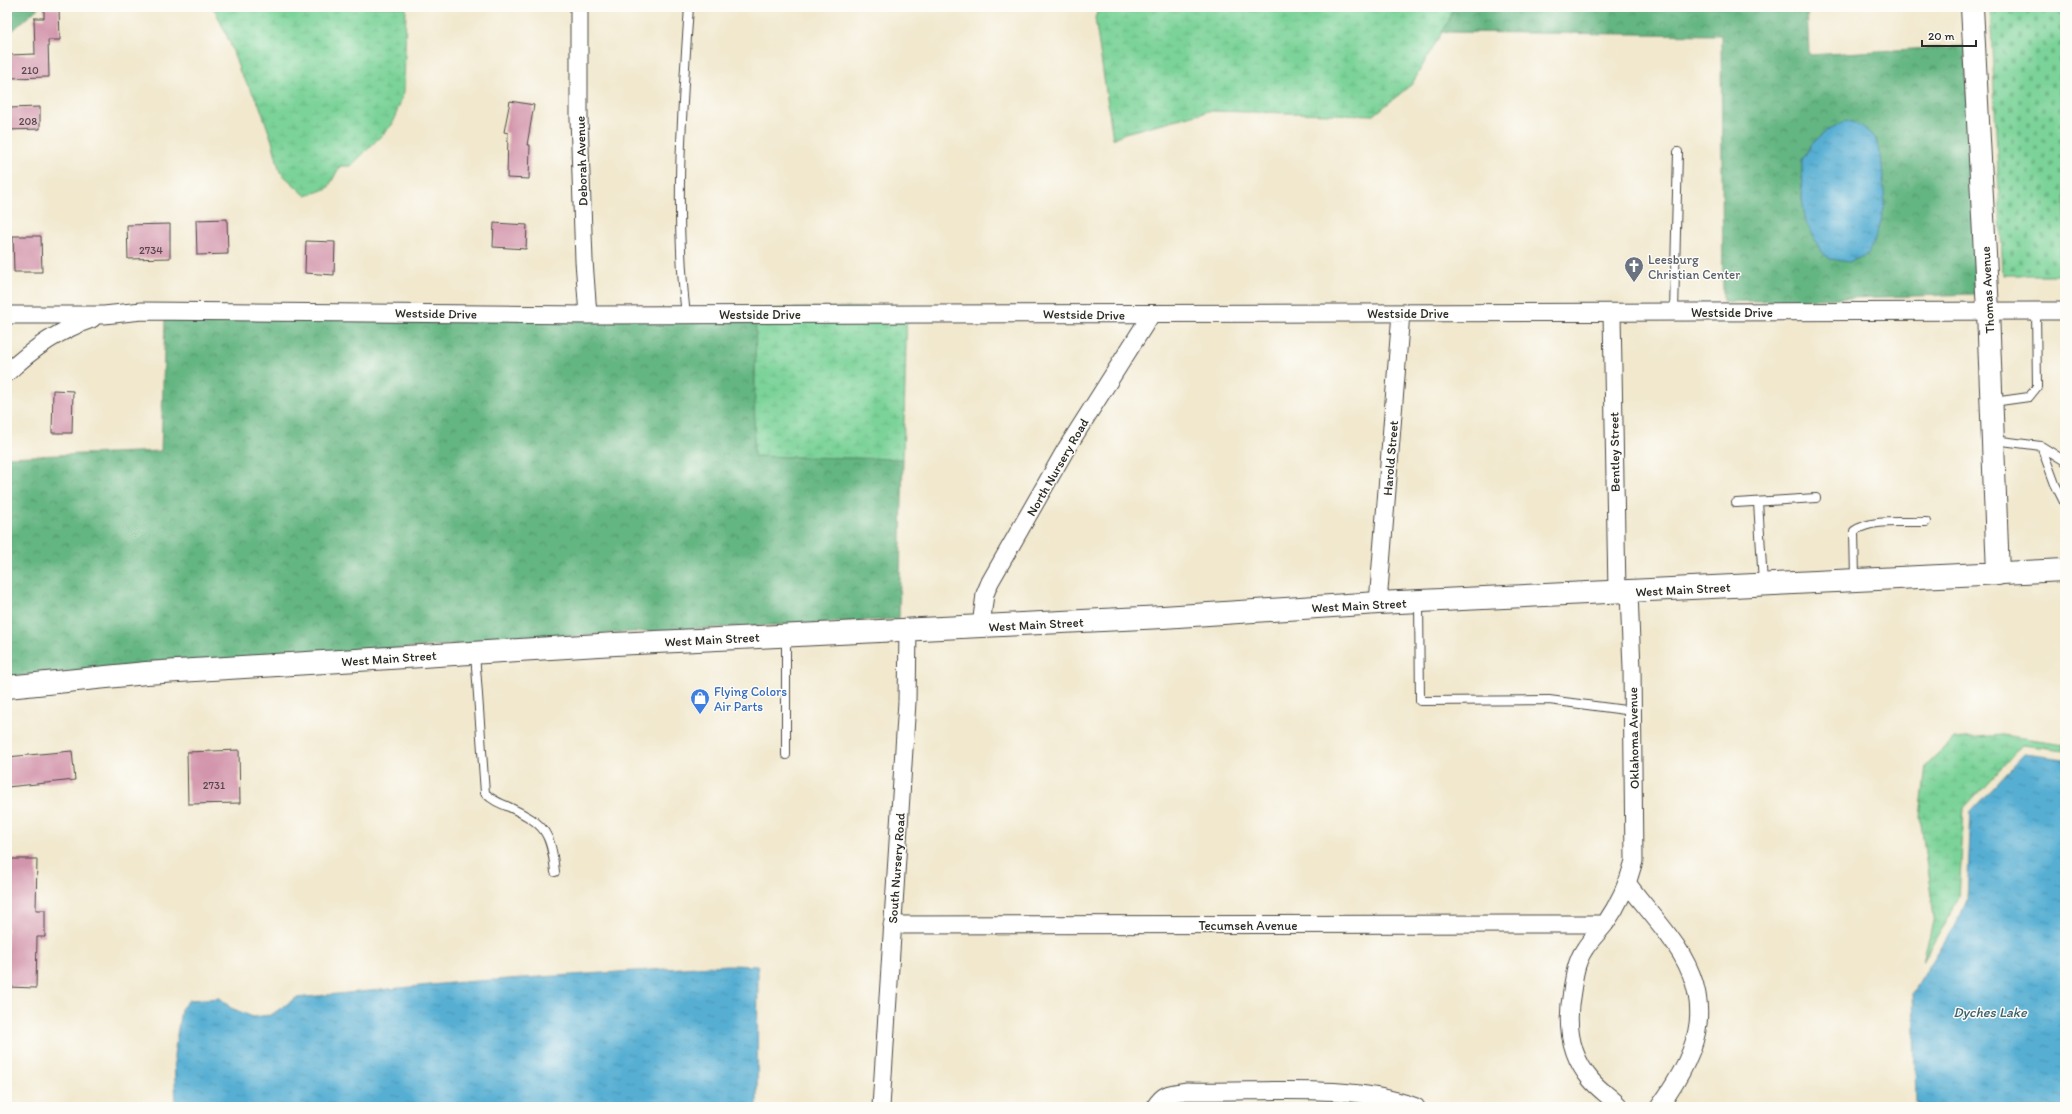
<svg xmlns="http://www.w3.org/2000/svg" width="2072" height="1114" font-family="Itim,sans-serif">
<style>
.forest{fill:url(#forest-crowns);stroke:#487056;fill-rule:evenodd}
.wetland{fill:url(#wetland-marsh);stroke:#537f62}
.cemetery{fill:url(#cemetery-stones);stroke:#537f62}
.water{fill:url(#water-ripples);stroke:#406d7f}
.building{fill:#d395ac}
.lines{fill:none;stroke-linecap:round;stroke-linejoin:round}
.lane-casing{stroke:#494743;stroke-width:10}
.street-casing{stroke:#494743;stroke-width:19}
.secondary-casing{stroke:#494743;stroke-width:24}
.lane{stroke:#fff;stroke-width:8}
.street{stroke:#fff;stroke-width:17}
.secondary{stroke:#fff;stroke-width:22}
.labels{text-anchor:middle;stroke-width:3;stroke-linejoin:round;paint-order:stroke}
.number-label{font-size:11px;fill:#55464b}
.street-label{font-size:13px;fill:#2b2b2b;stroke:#fdfcf7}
.worship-label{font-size:13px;fill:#5b616d;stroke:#fdfcf7;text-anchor:start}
.shop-label{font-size:13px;fill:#366cbe;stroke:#fdfcf7;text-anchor:start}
.water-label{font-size:14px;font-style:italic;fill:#3c606e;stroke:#fdfcf7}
</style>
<defs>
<pattern id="forest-crowns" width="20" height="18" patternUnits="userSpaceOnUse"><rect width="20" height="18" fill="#64b581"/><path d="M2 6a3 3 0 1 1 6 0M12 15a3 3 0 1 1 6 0" fill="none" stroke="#53936a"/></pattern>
<pattern id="wetland-marsh" width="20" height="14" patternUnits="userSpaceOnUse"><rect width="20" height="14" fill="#7bd399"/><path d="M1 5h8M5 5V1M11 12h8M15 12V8" fill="none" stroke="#6ab584"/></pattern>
<pattern id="cemetery-stones" width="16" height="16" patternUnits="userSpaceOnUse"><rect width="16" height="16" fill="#7bd399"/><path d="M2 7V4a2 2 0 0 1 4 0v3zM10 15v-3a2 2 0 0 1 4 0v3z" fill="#6ab584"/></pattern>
<pattern id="water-ripples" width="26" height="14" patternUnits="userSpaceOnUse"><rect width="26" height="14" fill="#56afd3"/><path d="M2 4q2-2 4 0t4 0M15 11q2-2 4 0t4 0" fill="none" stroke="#478fab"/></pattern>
</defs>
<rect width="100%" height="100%" fill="#fdfcf7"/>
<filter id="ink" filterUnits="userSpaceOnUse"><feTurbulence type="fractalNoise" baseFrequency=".025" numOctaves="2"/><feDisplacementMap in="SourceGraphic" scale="8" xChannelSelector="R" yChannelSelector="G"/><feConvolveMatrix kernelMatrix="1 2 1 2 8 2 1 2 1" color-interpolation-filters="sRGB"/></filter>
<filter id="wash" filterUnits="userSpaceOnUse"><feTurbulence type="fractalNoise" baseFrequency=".012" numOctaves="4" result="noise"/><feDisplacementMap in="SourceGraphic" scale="16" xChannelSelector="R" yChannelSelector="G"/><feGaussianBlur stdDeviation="0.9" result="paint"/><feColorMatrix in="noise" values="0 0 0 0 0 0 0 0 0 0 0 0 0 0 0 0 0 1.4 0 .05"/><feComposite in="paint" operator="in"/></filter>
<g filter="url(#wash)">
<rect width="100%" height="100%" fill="#f1e8ce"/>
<!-- forest -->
<path class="forest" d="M7,7h32l-27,24 -5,7z
M1453,7h354l2,48 156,-9 8,155 2,93 -252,8 -2,-267 -279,-3 7,-12zM1812,144l-10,56v-40z
M756,309l-2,147 149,3 -4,160 -285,14 -607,44v-220l154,-6 4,-134z"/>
<!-- wetland -->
<path class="wetland" d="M211,7h195l-2,85 -12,33 -41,41h-11l-12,22 -22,8 -26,-24 -8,-31 -13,-37 -19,-32 -10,-29 -14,-31z
M1099,7h354l-4,13 -37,64 -38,31 -166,-4 -83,22 -12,6 -18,-121z
M907,307l-4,152 -149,-3 2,-147z
M2002,735l63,9v6l-43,-5 -58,63 -5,90 -36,64 11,-45 -14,-100 6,-51 28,-27z"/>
<!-- cemetery -->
<path class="cemetery" d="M1990,7h75v268h-62z"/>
<!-- water -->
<path class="water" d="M1845,121l17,5 14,13 6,26 3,39 -6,25 -11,25 -19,8 -19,-3 -9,-8 -15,-29 -4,-22v-40l10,-16 14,-13z
M2024,754l41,5v348h-146l-3,-4 -3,-110 47,-77 7,-16 4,-89z
M729,965l29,1 -1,141h-581l-2,-52 7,-46 8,-9 31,-2 11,10 22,9 18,-2 25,-17 166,-16z"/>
<g id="blocks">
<!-- building -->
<path class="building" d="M44,8h15l1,32h-12l1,37 -39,1 -1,-23 26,-1 -1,-36h10z
M510,101l24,4 -7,40h3l-1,34 -22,-1 1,-45 -4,-1z
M40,107v22l-32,1v-22z
M227,219l1,35 -31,1 -1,-35z
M494,223l33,2 -1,24 -33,-2z
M170,224v34l-42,1 -1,-34z
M13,236h28l1,36h-28z
M306,241l29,1 -1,33 -29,-2z
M53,390l20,1 -1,42h-20z
M239,750l1,53 -52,1 -1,-52z
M72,751l3,29 -68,7v-30z
M7,859h30l-1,51h9v27h-8l-1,51 -29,-1z"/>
</g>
</g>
<g filter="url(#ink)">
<use href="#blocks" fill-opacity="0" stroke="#494743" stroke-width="1"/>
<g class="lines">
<defs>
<path id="lane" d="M1674,312l4,-160
M686,315c-12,-102 -4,-206 3,-308
M1993,402l36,-5 8,-10 -1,-76
M1994,440l47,6 24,15
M2041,446l14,38 10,20
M1758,502l5,81
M1736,503l80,-5
M1855,578l-1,-47c19,-13 50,-8 72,-9
M1419,602l1,99 129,-1 84,11
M786,636v119
M475,653l10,140c7,7 14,10 24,14 36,17 42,25 46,65"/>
<path id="street" d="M579,7v111l5,143 4,54
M1612,313l5,279
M7,315h97l38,-4 446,4 1477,-4
M7,373c25,-24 52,-43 85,-54
M1378,603l23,-290
M981,626l4,-32 5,-12 76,-133 85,-134
M1628,884c13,18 28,34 41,52 48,63 33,112 -10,171
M892,925l712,-1
M881,1107l26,-405 1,-73
M1155,1107c8,-14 16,-14 32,-16 74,2 159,-9 229,16
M1620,1107c-9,-10 -21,-17 -29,-27 -22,-26 -25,-58 -19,-89 2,-14 4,-29 12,-41 6,-10 14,-17 21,-26 14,-20 23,-40 29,-63l-2,-192 -3,-77"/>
<path id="secondary" d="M1972,7l16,304 10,263
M7,687l139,-14 469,-29 548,-27 215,-14 687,-33"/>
</defs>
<!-- lane casing -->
<use href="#lane" class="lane-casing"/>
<!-- street casing -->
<use href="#street" class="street-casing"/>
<!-- secondary casing -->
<use href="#secondary" class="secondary-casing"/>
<!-- lane -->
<use href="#lane" class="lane"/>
<!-- street -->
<use href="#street" class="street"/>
<!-- secondary -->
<use href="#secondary" class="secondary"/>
</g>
</g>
<!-- icons -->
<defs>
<symbol id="church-pin" viewBox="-11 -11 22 30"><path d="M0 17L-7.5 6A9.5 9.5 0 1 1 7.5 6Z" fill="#6b7280" stroke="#fdfcf7"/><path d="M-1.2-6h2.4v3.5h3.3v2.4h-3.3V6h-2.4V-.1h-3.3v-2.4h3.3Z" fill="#fff"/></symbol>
<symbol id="shop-pin" viewBox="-11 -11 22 30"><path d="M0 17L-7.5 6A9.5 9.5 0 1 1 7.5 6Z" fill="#3f7fe0" stroke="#fdfcf7"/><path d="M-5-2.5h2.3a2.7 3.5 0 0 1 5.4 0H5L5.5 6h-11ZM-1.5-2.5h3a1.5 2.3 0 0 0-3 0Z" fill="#fff"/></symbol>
</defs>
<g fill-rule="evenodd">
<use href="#church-pin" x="1623" y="255" width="22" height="30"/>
<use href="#shop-pin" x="689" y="687" width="22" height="30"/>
</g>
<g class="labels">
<!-- number labels -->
<g class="number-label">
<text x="30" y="74">210</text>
<text x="28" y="125">208</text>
<text x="151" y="254">2734</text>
<text x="214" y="789">2731</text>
</g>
<!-- street labels -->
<g class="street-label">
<text transform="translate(581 161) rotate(-92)" y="5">Deborah Avenue</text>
<text transform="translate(1987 290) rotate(-93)" y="5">Thomas Avenue</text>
<text x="1732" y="317">Westside Drive</text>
<text transform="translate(436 313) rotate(1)" y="5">Westside Drive</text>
<text x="1408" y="318">Westside Drive</text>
<text x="760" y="319">Westside Drive</text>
<text transform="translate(1084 314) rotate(1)" y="5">Westside Drive</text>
<text transform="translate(1614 452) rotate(-91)" y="5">Bentley Street</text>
<text transform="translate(1390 458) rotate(-85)" y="5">Harold Street</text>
<text transform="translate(1057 467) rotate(-60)" y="5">North Nursery Road</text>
<text transform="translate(1683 589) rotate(-3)" y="5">West Main Street</text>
<text transform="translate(1359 605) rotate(-3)" y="5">West Main Street</text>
<text transform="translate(1036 624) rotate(-3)" y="5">West Main Street</text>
<text transform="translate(712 639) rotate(-3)" y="5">West Main Street</text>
<text transform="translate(389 658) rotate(-4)" y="5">West Main Street</text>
<text transform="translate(1633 738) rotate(-91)" y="5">Oklahoma Avenue</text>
<text transform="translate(896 868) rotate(-86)" y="5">South Nursery Road</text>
<text x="1248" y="930">Tecumseh Avenue</text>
</g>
<!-- worship labels -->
<g class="worship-label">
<text x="1648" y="264">Leesburg<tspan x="1648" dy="15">Christian Center</tspan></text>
</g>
<!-- shop labels -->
<g class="shop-label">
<text x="714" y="696">Flying Colors<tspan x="714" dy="15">Air Parts</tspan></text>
</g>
<!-- water labels -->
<g class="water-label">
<text x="1990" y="1017">Dyches Lake</text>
</g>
</g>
<!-- margin -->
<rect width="2072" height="1114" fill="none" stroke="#fdfcf7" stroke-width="24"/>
<!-- scale -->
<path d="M1922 40v6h54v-6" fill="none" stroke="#2b2b2b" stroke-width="2"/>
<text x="1928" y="40" font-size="12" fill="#2b2b2b" stroke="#fdfcf7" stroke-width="3" paint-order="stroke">20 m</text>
</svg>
